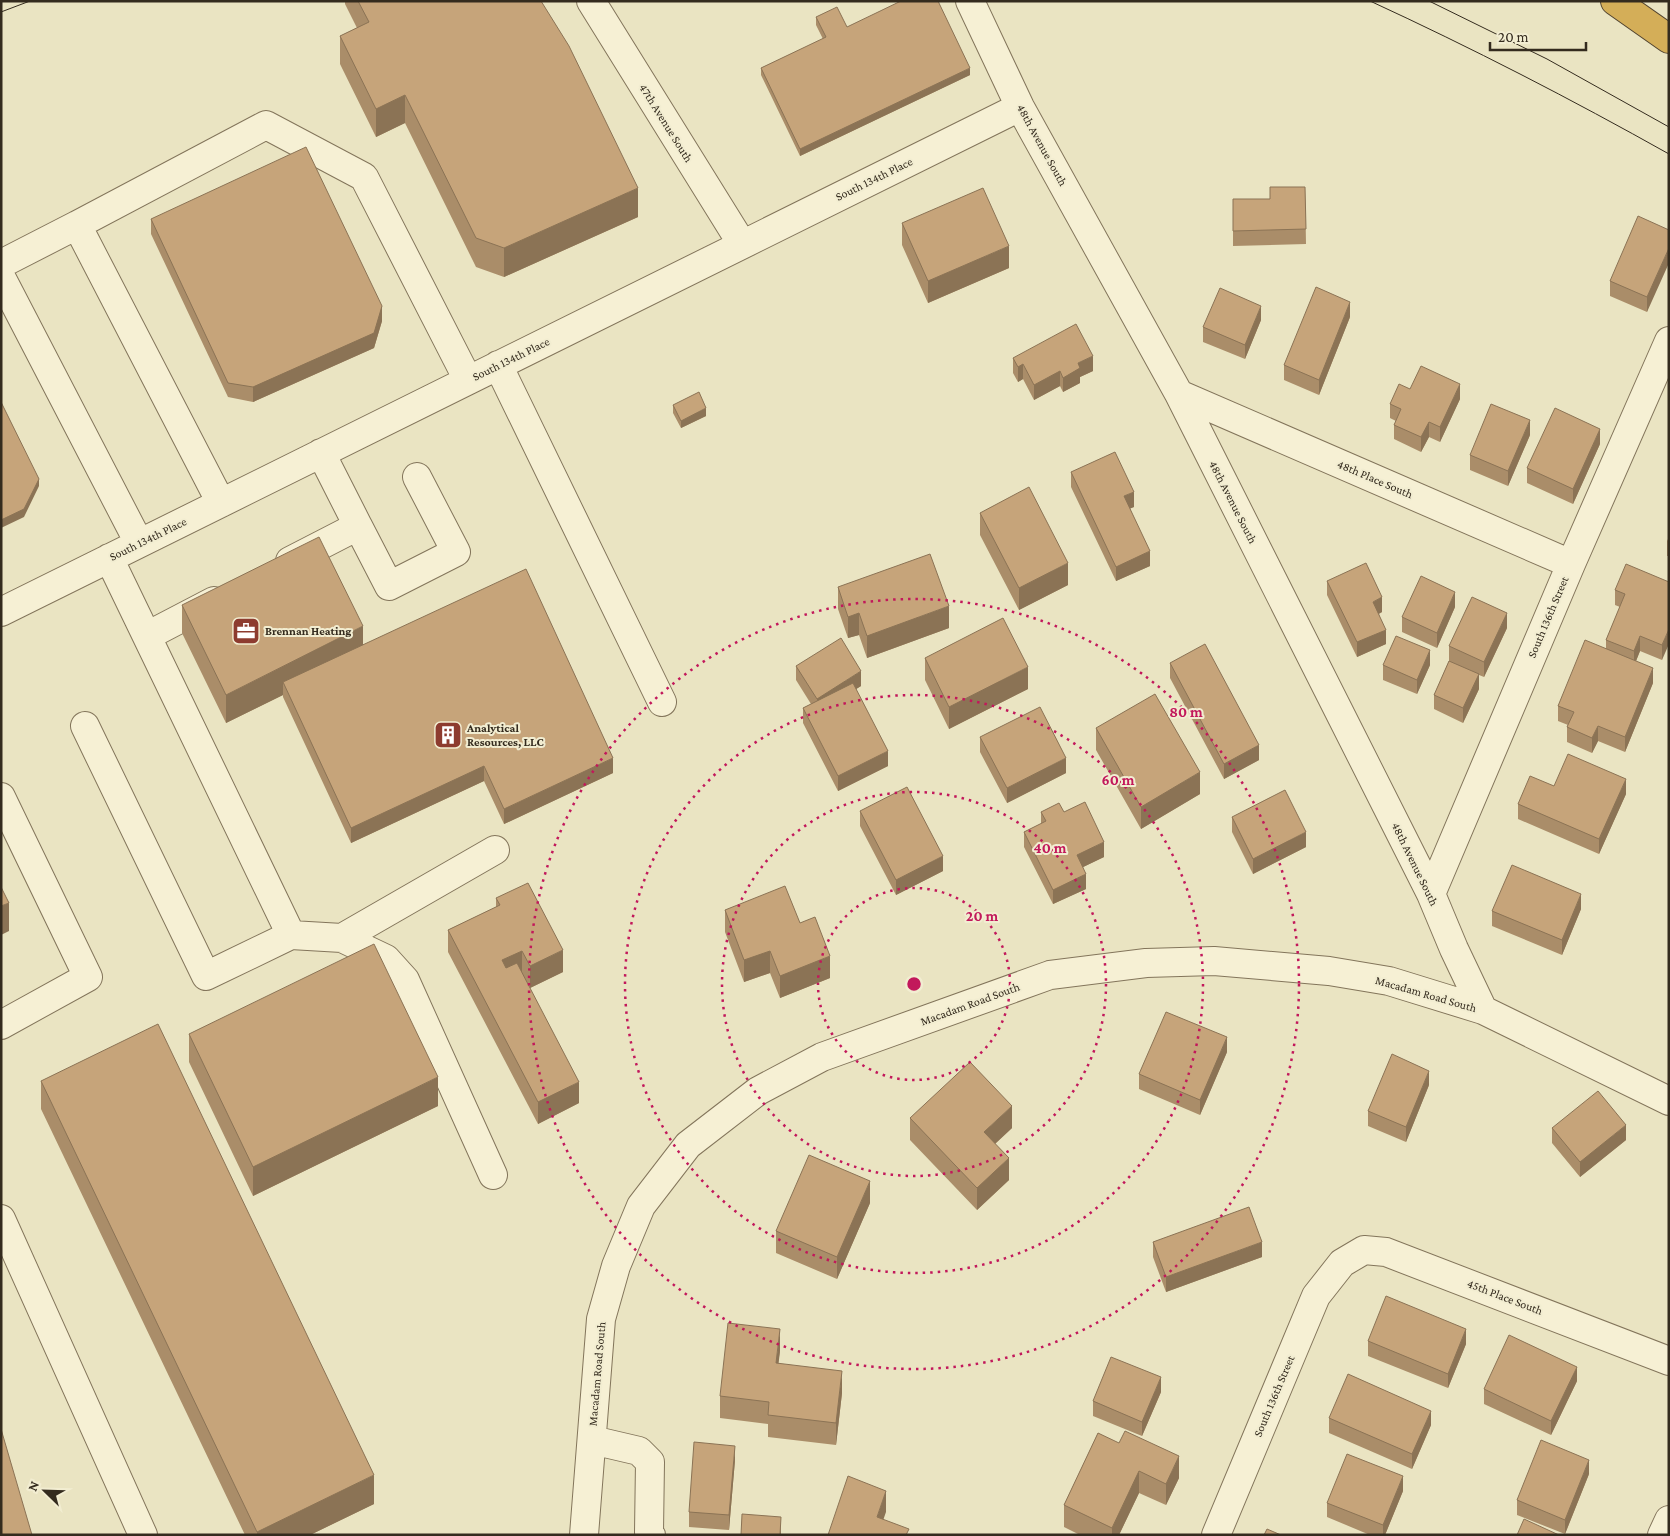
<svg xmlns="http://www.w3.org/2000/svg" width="1670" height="1536" font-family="'Crimson Pro',serif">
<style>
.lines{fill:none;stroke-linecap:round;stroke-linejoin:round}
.minor-casing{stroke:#83755b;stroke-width:30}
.highway-casing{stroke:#51432f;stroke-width:30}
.minor{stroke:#f6f0d4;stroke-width:28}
.highway{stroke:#d4ae58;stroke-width:28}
.tram{stroke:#342b1e;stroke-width:1}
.wall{fill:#aa8d69}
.shaded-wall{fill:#8b7355}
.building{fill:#c6a47a;stroke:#8b7355}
.ring{fill:none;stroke:#c2185b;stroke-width:2.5;stroke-dasharray:2.5 5}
.labels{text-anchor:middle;stroke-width:4;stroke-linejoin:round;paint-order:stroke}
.street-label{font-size:12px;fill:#342b1e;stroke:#f2edd1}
.poi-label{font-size:12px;font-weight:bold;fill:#342b1e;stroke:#f2edd1;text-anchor:start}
.centre{fill:#c2185b;stroke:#f2edd1;stroke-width:2.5}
.ring-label{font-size:15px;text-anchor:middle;font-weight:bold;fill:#c2185b;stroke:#f2edd1;stroke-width:4;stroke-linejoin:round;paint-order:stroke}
</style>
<rect width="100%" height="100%" fill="#eae4c2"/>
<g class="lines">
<defs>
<path id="minor" d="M591,1l151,243
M970,1l50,106 159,287 252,500 23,55 29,61
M77,225l189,-100 98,52 104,203
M1,264l76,-39 144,278
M1,277l138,266
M498,365l164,337
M1179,394l392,170
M321,453l37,73
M290,561l68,-35 31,60 67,-34 -39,-75
M1,612l1019,-505
M147,636l67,-35
M85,726l121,250 85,-41 -182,-377
M1,797l87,180 -87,48
M1431,894l140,-330 98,-223
M291,935l51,3 153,-88
M342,938l44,21 19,21 88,195
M1,1219l142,316
M592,1440l47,11 11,11 -1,70 2,3
M584,1535l17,-216 15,-53 25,-60 47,-61 70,-54 64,-34 228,-82 96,-12 68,-2 115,10 60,10 94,29 186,91
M1216,1535l100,-239 26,-33 22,-13 22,2 283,109
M1662,1535l7,-15"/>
<path id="highway" d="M1615,1l54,38"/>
</defs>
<!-- minor casing -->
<use href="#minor" class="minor-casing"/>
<!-- highway casing -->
<use href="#highway" class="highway-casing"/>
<!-- minor -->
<use href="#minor" class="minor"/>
<!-- highway -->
<use href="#highway" class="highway"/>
<!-- tram -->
<path class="tram" d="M1370,1c102,47 201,98 299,153
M1429,1l118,58 122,68
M1,12l29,-11"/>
</g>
<!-- wall -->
<path class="wall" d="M345,1h196l97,216 -134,60 -28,-10 -71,-144 -29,14 -36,-73v-28l17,-8 -12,-24z
M816,17l154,58 -170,81 -39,-81v-7l62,-29 -7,-14z
M1305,187l1,57 -73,2v-47h37z
M151,219l231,102 -8,27 -121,54 -25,-5 -77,-163z
M902,223l107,45 -81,35 -26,-58z
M1669,230l-22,82 -37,-16v-15z
M1350,317l-31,78 -35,-15v-15z
M1261,320l-16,39 -42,-17v-15z
M1013,358l80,13 -13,6v6l-17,9 -3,-6 -26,14 -11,-21 -5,3 -5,-9z
M1410,389l50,10 -20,43 -11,-5 -8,15 -27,-13v-14l2,-4 -6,-3v-14z
M673,405l33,11 -25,12 -8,-15z
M1530,435l-22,51 -38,-16v-15z
M1600,444l-27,60 -46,-21v-15z
M1071,472l63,35 -4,1 20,58 -34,15 -45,-94z
M980,513l88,72 -49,25 -39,-75z
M1669,537v19h-2v-15z
M1327,581l55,31 -3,2 7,30 -29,13 -30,-62z
M1669,582l-7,78 -22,-9 -4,10 17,22 -28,69 -27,-11 -6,12 -25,-11v-15l1,-2 -10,-4v-15l48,-58v-8l14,-33 -5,-2v-15z
M838,587l111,41 -82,30 -8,-23 -11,3 -10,-29z
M182,605l181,40 250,128 -109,51 -20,-43 -133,62 -68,-146v-2l-57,28 -44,-90z
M1455,607l-18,41 -35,-16v-15z
M1507,628l-23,49 -5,-2v14l-16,34 -29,-14v-14l15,-34v-15z
M925,658l103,31 -79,40 -24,-49z
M1170,663l89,97 -35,19 -54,-101z
M1383,665h47l-13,29 -34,-14z
M796,666l65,20 -5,3 32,77 -50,25 -35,-68v-15l8,-4 -15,-24z
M1096,728l104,66 -59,35 -45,-79z
M980,737l86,36 -59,30 -27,-51z
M1554,786l72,8 -27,60 -81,-35v-15z
M860,811l83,60 -47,24 -36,-69z
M1041,812h23l40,45 -21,10 3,22 -33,15 -29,-57v-15l17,-8z
M1232,817l74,30 -53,27 -21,-42z
M496,898l67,74 -33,16 49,115 -41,21 -90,-172v-22l48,-23z
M1581,909l-19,46 -70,-29v-15z
M725,910l75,13 30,55 -50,20 -10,-25 -26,9 -19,-50z
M189,1034l249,72 -185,90 -64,-134z
M1227,1052l-27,63 -61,-26v-15z
M41,1081l333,423 -64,31h-65l-204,-426z
M1429,1085l-23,57 -38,-16v-15z
M910,1118l102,10 -17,16 14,36 -32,30 -67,-70z
M1552,1128l74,12 -46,37 -28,-34z
M870,1203l-33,76 -61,-26v-22z
M1153,1242l109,15 -96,35 -13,-35z
M1368,1341l98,3 -18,44 -80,-32z
M780,1351l-2,12 64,30 -6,52 -68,-8v-13l-48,-6v-22z
M1577,1381l-26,54 -67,-31v-15z
M1161,1392l-19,44 -49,-20v-15z
M1329,1418l102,7 -19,44 -83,-36z
M1098,1433l81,45 -13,27 -27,-12 -20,42h-39l-16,-8v-22z
M735,1460l-6,70 -40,-3v-15z
M1589,1474l-24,60 -48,-19v-15z
M1403,1491l-18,44h-15l-43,-18v-14z"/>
<!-- shaded-wall -->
<path class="shaded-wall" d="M970,68v7l-170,81v-7z
M405,95v28l-29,14v-28z
M638,188v29l-134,60v-29z
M1009,246v22l-81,35v-22z
M1669,248v15l-22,49v-15z
M1350,302v15l-31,78v-15z
M382,306v15l-8,27 -121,54v-15z
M1261,306v14l-16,39v-14z
M1093,356v15l-13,6v6l-17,9v-14l15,-15z
M1023,364v15l-5,3v-15z
M1060,371v15l-26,14v-15z
M1460,384v15l-20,43v-15z
M706,408v8l-25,12v-7z
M1530,420v15l-22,51v-15z
M1429,422v15l-8,15v-15z
M1600,429v15l-27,60v-15z
M39,479v7l-15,31 -23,11v-8z
M1134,492v15l-10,4v-15z
M1150,551v15l-34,15v-14z
M1068,563v22l-49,25v-22z
M1455,592v15l-18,41v-15z
M1382,597v15l-9,4v-14z
M949,606v22l-82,30v-22z
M859,613v22l-11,3v-21z
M1507,613v15l-23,49v-15z
M363,626v29l-80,27v13l-57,28v-28z
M1669,629v15l-7,16v-15z
M1386,630v14l-29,13v-15z
M1640,636v15l-6,15v-15z
M1430,650v15l-13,29v-14z
M1028,667v22l-79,40v-22z
M1653,668v15l-28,69v-15z
M861,671v15l-44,28v-15z
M1479,674v15l-16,34v-15z
M1598,726v15l-6,12v-15z
M1259,745v15l-35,19v-15z
M888,751v15l-50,25v-15z
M613,758v15l-109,51v-15z
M1066,758v15l-59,30v-15z
M484,766v15l-133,62v-15z
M1200,772v22l-59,35v-22z
M1626,779v15l-27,60v-15z
M1306,832v15l-53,27v-15z
M1104,842v15l-27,13v-15z
M943,856v15l-47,24v-15z
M1086,874v15l-33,15v-14z
M1581,894v15l-19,46v-15z
M9,903v28l-8,4v-29z
M563,950v22l-33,16v-22z
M522,951v21l-20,10v-22z
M770,951v22l-26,9v-22z
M830,956v22l-50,20v-22z
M1227,1037v15l-27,63v-15z
M1429,1071v14l-23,57v-15z
M438,1077v29l-185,90v-29z
M579,1082v21l-41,21v-22z
M1012,1106v22l-28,26v-22z
M1626,1125v15l-46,37v-15z
M1009,1158v22l-32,30v-22z
M870,1181v22l-33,76v-22z
M1262,1242v15l-96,35v-15z
M780,1329v22l-4,34v-22z
M1466,1329v15l-18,44v-14z
M1577,1367v14l-26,54v-14z
M842,1371v22l-6,52v-22z
M1161,1377v15l-19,44v-14z
M1431,1411v14l-19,44v-15z
M735,1446v14l-6,70v-15z
M1179,1456v22l-13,27v-21z
M1589,1460v14l-24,60v-14z
M1139,1471v22l-20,42h-7v-7z
M374,1475v29l-64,31h-53v-3z
M1403,1476v15l-18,44h-2v-10z
M886,1491v21l-8,23 -1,-18z
M781,1517v18h-1z"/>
<!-- building -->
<path class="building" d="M358,1h183l28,45 69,142 -134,60 -28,-10 -71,-143 -29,14 -36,-73 29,-14z
M901,1h37l32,67 -170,81 -39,-81 65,-31 -10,-20 21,-10 10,20z
M306,147l76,159 -8,27 -121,54 -25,-4 -77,-164z
M1270,187h35l1,42 -73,2v-32h37z
M983,188l26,58 -81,35 -26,-58z
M1638,216l31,14v18l-22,49 -37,-16z
M1316,287l34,15 -31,78 -35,-15z
M1220,288l41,18 -16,39 -42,-18z
M1076,324l17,32 -15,7 2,5 -17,10 -3,-7 -26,14 -11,-21 -5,3 -5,-9z
M1421,366l39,18 -20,43 -11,-5 -8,15 -27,-12 7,-16 -11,-5 9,-20 11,5z
M699,392l7,16 -25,13 -8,-16z
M1,402l38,77 -15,30 -23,11z
M1491,404l39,16 -22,51 -38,-16z
M1555,408l45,21 -27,60 -46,-21z
M1115,452l19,40 -10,4 26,55 -34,16 -45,-95z
M1029,487l39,76 -49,25 -39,-75z
M319,537l44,89 -137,69 -44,-90z
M930,554l19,52 -82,30 -8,-23 -11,4 -10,-30z
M1366,563l16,34 -9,5 13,28 -29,12 -30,-61z
M1626,564l43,18v47l-7,16 -22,-9 -6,15 -28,-11 19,-46 -10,-4z
M526,569l87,189 -109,51 -20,-43 -133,62 -68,-146z
M1421,576l34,16 -18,41 -35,-16z
M1472,597l35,16 -23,49 -35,-16z
M1003,618l25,49 -79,40 -24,-49z
M1396,636l34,14 -13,30 -34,-15z
M841,638l20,33 -44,28 -21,-33z
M1585,640l68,28 -28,69 -27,-11 -6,12 -25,-11 7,-15 -16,-6z
M1205,644l54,101 -35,19 -54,-101z
M1449,661l30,13 -16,34 -29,-13z
M853,683l35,68 -50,25 -35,-68z
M1155,694l45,78 -59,35 -45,-79z
M1040,707l26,51 -59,30 -27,-51z
M1568,754l58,25 -27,60 -81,-35 12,-28 24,10z
M907,787l36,69 -47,24 -36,-69z
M1285,790l21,42 -53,27 -21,-42z
M1085,802l19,40 -27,13 9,19 -33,16 -29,-58 22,-11 -5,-9 18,-9 5,9z
M1512,865l69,29 -19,46 -70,-29z
M528,883l35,67 -33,16 -8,-15 -20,9 4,8 11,-5 62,119 -41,20 -90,-172 52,-25 -4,-7z
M785,886l15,37 15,-6 15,39 -50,20 -10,-25 -26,9 -19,-50z
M1,887l8,16 -8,3z
M374,944l64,133 -185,90 -64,-133z
M1166,1012l61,25 -27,63 -61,-26z
M158,1024l216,451 -117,57 -216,-451z
M1392,1054l37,17 -23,56 -38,-16z
M970,1062l42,44 -28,26 25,26 -32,30 -67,-70z
M1598,1091l28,34 -46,37 -28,-34z
M809,1155l61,26 -33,76 -61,-26z
M1249,1207l13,35 -96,35 -13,-35z
M1386,1296l80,33 -18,45 -80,-33z
M728,1323l52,6 -4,34 66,8 -6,52 -68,-8 1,-13 -49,-6z
M1509,1335l68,32 -26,54 -67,-32z
M1111,1357l50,20 -19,45 -49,-21z
M1348,1374l83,37 -19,43 -83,-36z
M1,1429l31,106h-31z
M1125,1431l54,25 -13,28 -27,-13 -27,57 -48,-23 34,-72 21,10z
M1541,1440l48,20 -24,60 -48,-20z
M694,1442l41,4 -6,69 -40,-3z
M1347,1454l56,22 -20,49 -56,-22z
M848,1476l38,15 -9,26 32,12 -3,6h-78z
M742,1514l39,3 -1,18h-39z
M1524,1519l35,16h-42z
M1267,1529l14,6h-17z"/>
<!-- distance rings -->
<g class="ring">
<circle cx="914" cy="984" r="96"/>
<circle cx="914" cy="984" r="192"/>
<circle cx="914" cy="984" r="289"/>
<circle cx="914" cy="984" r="385"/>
</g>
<!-- icons -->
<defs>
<symbol id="office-square" viewBox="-11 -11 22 22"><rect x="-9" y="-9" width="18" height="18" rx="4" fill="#8d3b2f" stroke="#f2edd1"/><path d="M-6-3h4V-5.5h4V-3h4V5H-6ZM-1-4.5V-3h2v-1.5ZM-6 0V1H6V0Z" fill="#fff"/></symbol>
<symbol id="building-square" viewBox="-11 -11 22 22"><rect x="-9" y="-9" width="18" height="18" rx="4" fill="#8d3b2f" stroke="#f2edd1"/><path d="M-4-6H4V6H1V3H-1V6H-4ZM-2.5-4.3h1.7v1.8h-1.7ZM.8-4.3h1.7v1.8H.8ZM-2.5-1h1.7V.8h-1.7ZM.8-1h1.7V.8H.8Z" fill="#fff"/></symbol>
</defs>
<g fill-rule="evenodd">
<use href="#office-square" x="230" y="615" width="32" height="32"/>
<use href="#building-square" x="432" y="719" width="32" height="32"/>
</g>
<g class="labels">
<!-- street labels -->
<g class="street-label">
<text transform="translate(666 123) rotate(58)" y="4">47th Avenue South</text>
<text transform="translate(1042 145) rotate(61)" y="4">48th Avenue South</text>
<text transform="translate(874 179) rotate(-26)" y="4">South 134th Place</text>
<text transform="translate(511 359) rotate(-26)" y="4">South 134th Place</text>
<text transform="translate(1375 479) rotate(23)" y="4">48th Place South</text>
<text transform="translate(1233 502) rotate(63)" y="4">48th Avenue South</text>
<text transform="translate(148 539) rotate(-26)" y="4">South 134th Place</text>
<text transform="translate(1548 617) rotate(-67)" y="4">South 136th Street</text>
<text transform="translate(1415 864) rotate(64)" y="4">48th Avenue South</text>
<text transform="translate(1426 994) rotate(16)" y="4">Macadam Road South</text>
<text transform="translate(970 1004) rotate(-20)" y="4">Macadam Road South</text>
<text transform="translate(1505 1297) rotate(21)" y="4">45th Place South</text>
<text transform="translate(597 1374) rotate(-85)" y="4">Macadam Road South</text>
<text transform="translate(1274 1396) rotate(-67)" y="4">South 136th Street</text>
</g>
<!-- poi labels -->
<g class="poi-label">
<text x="265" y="635">Brennan Heating</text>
<text x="467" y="732">Analytical<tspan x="467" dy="14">Resources, LLC</tspan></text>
</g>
</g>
<circle cx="914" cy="984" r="8" class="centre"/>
<g class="ring-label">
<text x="1186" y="717">80 m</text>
<text x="1118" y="785">60 m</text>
<text x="1050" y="853">40 m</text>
<text x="982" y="921">20 m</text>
</g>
<!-- border -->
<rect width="1670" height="1536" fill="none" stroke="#342b1e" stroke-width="5"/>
<!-- north arrow -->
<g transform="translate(45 1491) rotate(293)" stroke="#f2edd1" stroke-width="4" paint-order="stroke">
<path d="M0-4L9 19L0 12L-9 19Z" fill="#342b1e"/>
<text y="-8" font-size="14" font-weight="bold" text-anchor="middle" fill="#342b1e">N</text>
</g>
<!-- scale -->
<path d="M1490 42v8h96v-8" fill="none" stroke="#342b1e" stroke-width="2.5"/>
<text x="1498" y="42" font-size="15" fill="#342b1e" stroke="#f2edd1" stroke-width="4" paint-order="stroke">20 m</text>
</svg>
